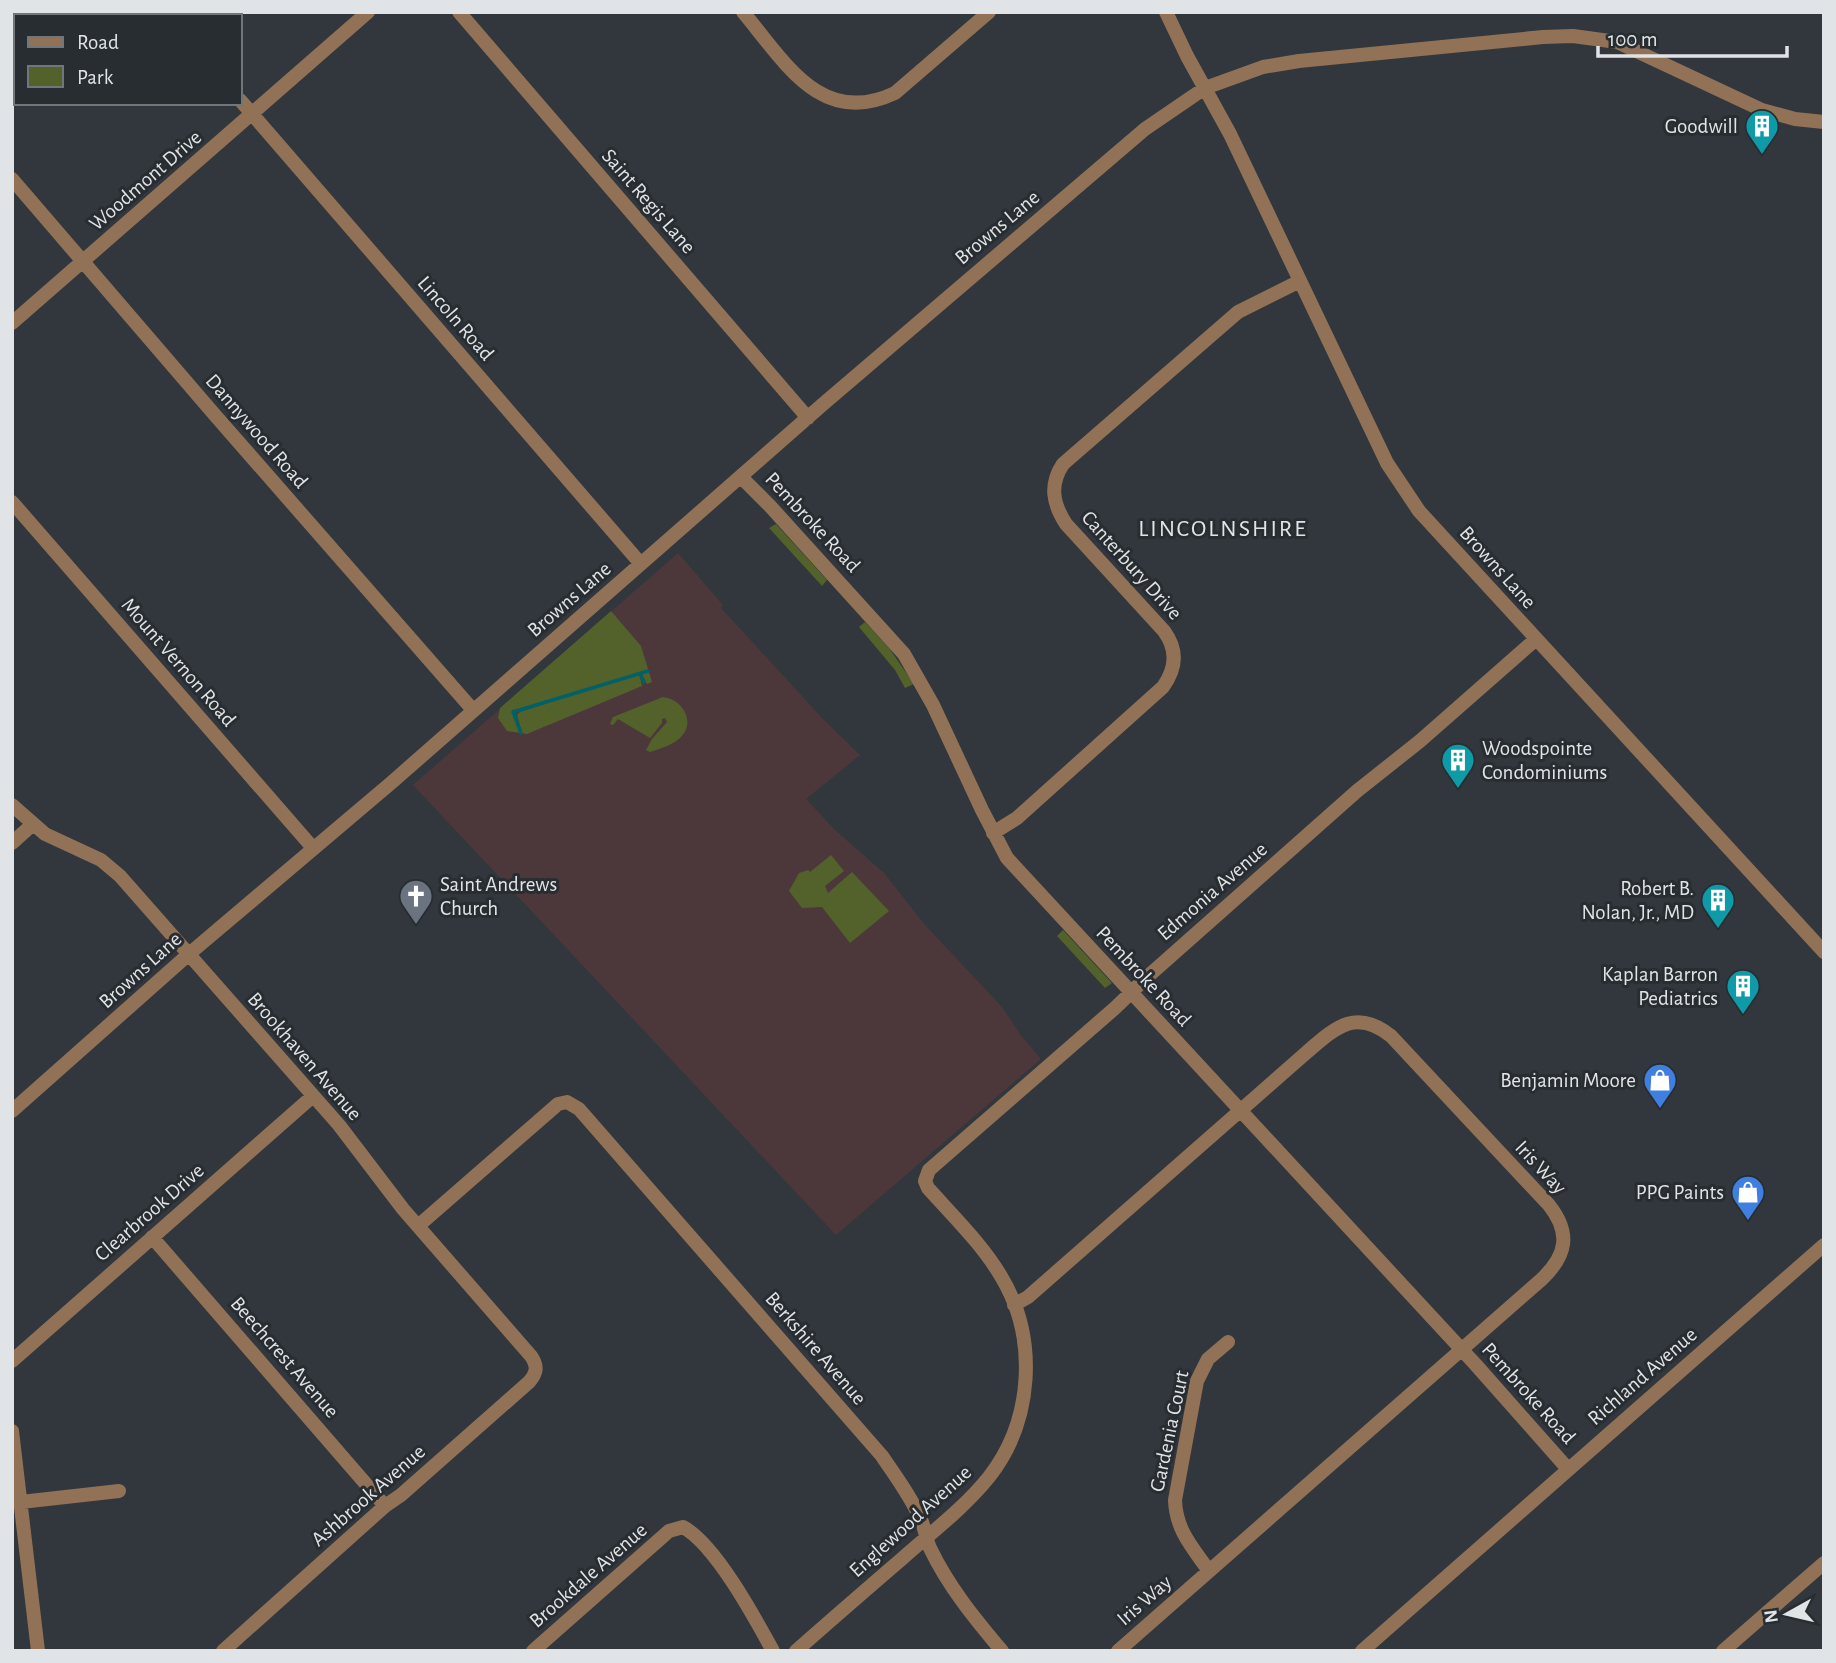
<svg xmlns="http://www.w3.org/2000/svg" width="1836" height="1663" font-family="'Alegreya Sans',sans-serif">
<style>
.education{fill:#4c383b}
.green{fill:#52622a}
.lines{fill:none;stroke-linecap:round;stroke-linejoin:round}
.stream{stroke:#006268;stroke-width:3.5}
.minor{stroke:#927256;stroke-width:14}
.labels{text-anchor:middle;stroke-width:6;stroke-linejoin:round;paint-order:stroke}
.poi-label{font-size:21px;fill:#e1e4e7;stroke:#272d31;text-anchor:end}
.street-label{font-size:21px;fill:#e1e4e7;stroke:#272d31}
.quarter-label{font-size:24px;letter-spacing:2px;fill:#e1e4e7;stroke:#272d31}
</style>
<rect width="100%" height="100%" fill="#31373c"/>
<!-- education -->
<path class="education" d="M678,553l45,52 -2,3 103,112 36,35 -54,44 29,31 49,43 42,53 76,81 18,27 21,25 -205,176 -423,-450z"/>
<!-- green -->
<path class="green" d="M776,524l51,56 -5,6 -53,-58z
M611,611l30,35 11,36 -5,2 -6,-11h7l-1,-3 -119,38 -16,2 9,23 -14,-2 -9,-13 2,-10z
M865,622l24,26 25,36 -9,4 -10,-18 -36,-43z
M639,673l3,13 -115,48 -5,-1 -5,-18 3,-3z
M663,697c19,2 34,25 17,41 -8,7 -20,11 -30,14l-4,-2 6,-11 15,-17 -2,-4 -3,1v4l-12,15 -32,-19 -5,6 -3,-1 3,-7z
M831,855l13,16 -19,15 3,7 24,-21 37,39 -39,32 -28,-36 -20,1 -13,-17 10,-18 9,-3 2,2z
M1063,930l49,53 -7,5 -48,-52z"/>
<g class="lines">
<!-- stream -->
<path class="stream" d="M640,674l4,8
M513,712l135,-41
M513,712l8,21"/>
<!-- minor -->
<path class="minor" d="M164,12l3,4
M459,12l349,406
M743,12c42,50 78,116 152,81l94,-81
M1166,12l21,44 43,78 157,329 32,48 405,441
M240,100l401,464
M12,179l202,235 259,296
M12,323l356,-311
M741,477l29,29 134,148 29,51 49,105 25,48 469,507 92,104
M12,502l301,346
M12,805l33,29 56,26 19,16 219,249 64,84 128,147c7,10 6,17 -2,26l-128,113 -16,11 -162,145
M993,833l24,-15 146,-131c13,-18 15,-37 1,-56l-98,-107c-13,-20 -17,-39 -3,-60l175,-152 62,-31
M12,843l21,-19
M12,1111l177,-157 202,-171 431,-378 323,-276 60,-41 58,-21 36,-6 244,-24 30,-1 44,6 145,68 33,9 29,3
M418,1226l140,-122 9,-2 12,7 303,347c14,21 30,42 40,66 3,8 4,17 8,26 18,38 45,71 72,103
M152,1237l233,269
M1014,1305l14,-8 279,-245c29,-25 49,-44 84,-16l158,169c22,28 18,50 -7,74l-424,372
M12,1361l301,-265
M12,1431l26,220
M21,1502l98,-11
M1209,1571c-17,-24 -33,-41 -34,-71l22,-119 11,-22 20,-17
M533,1651l136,-120 14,-4c32,17 72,91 90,124
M796,1651c36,-32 72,-63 108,-94 28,-25 61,-50 85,-80 44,-56 49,-138 13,-199 -19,-33 -49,-62 -74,-90l-3,-7 4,-11 186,-162 31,-30 211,-187 63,-50 115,-101
M1362,1651l462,-406
M1723,1651l101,-88"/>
</g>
<!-- icons -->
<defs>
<symbol id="building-pin" viewBox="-11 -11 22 30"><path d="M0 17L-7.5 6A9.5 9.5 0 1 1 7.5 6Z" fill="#0f9aa8" stroke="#272d31"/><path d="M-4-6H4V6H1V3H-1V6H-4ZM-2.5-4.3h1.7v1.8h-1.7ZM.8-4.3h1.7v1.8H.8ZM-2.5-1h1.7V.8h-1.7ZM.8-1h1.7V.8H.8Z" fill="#fff"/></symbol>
<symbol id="church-pin" viewBox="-11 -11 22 30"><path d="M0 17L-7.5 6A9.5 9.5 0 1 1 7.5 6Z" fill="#6b7280" stroke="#272d31"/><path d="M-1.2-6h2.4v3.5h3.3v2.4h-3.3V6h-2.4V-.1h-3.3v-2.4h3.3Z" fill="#fff"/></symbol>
<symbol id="shop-pin" viewBox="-11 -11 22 30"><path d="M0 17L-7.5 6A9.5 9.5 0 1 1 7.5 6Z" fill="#3f7fe0" stroke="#272d31"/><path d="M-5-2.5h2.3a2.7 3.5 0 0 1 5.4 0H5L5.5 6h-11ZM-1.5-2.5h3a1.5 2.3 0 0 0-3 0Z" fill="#fff"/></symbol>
</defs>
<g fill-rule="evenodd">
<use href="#building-pin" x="1743" y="107" width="38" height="52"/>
<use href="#building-pin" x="1439" y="741" width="38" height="52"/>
<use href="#church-pin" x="397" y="877" width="38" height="52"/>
<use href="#building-pin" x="1699" y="881" width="38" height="52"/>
<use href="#building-pin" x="1724" y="967" width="38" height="52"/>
<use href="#shop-pin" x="1641" y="1061" width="38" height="52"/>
<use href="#shop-pin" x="1729" y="1173" width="38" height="52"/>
</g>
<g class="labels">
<!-- poi labels -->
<g class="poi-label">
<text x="1738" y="133">Goodwill</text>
<text x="1482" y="755" text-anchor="start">Woodspointe<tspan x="1482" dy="24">Condominiums</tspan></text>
<text x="440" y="891" text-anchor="start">Saint Andrews<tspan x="440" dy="24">Church</tspan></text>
<text x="1694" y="895">Robert B.<tspan x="1694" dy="24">Nolan, Jr., MD</tspan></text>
<text x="1718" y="981">Kaplan Barron<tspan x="1718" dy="24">Pediatrics</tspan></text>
<text x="1636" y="1087">Benjamin Moore</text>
<text x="1724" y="1199">PPG Paints</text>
</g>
<!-- street labels -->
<g class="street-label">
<text transform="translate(145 180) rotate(-41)" y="7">Woodmont Drive</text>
<text transform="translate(649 201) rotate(49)" y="7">Saint Regis Lane</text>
<text transform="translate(997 227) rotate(-40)" y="7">Browns Lane</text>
<text transform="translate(456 318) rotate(49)" y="7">Lincoln Road</text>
<text transform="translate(257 431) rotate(49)" y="7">Dannywood Road</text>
<text transform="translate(813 522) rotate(47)" y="7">Pembroke Road</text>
<text transform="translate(1132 565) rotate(48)" y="7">Canterbury Drive</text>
<text transform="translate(1498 567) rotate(48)" y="7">Browns Lane</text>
<text transform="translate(569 599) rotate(-41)" y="7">Browns Lane</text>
<text transform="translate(179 662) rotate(49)" y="7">Mount Vernon Road</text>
<text transform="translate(1212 891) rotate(-41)" y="7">Edmonia Avenue</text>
<text transform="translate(140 970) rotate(-42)" y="7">Browns Lane</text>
<text transform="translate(1144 976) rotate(47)" y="7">Pembroke Road</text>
<text transform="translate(305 1056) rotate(49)" y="7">Brookhaven Avenue</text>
<text transform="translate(1541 1167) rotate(47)" y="7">Iris Way</text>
<text transform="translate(149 1212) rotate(-41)" y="7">Clearbrook Drive</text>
<text transform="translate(816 1348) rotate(49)" y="7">Berkshire Avenue</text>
<text transform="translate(285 1357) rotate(49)" y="7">Beechcrest Avenue</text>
<text transform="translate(1642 1376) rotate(-41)" y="7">Richland Avenue</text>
<text transform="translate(1529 1393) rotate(48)" y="7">Pembroke Road</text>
<text transform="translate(1169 1431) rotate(-78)" y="7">Gardenia Court</text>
<text transform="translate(368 1495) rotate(-41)" y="7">Ashbrook Avenue</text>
<text transform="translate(910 1521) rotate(-42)" y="7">Englewood Avenue</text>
<text transform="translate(588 1575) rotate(-41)" y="7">Brookdale Avenue</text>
<text transform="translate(1144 1600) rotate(-41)" y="7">Iris Way</text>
</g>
<!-- quarter labels -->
<g class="quarter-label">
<text x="1223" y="536">LINCOLNSHIRE</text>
</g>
</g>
<!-- border -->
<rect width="1836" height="1663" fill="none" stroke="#e1e4e7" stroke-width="28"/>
<!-- legend -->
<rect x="14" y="14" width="228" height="91" fill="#272d31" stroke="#71767a" stroke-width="2"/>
<rect x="28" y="37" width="35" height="10" fill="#927256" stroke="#71767a" stroke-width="2"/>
<text x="77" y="49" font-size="21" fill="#e1e4e7">Road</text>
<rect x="28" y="66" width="35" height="21" fill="#52622a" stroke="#71767a" stroke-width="2"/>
<text x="77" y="84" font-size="21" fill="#e1e4e7">Park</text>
<!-- north arrow -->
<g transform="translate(1787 1614) rotate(262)" stroke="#272d31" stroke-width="5" paint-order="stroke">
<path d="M0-5L12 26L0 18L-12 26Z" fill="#e1e4e7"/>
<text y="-10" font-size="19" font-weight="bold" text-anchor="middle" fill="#e1e4e7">N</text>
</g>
<!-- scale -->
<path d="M1598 46v10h189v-10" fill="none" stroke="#e1e4e7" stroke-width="3.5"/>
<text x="1608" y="46" font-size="21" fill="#e1e4e7" stroke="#272d31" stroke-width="5" paint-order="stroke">100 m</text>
</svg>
